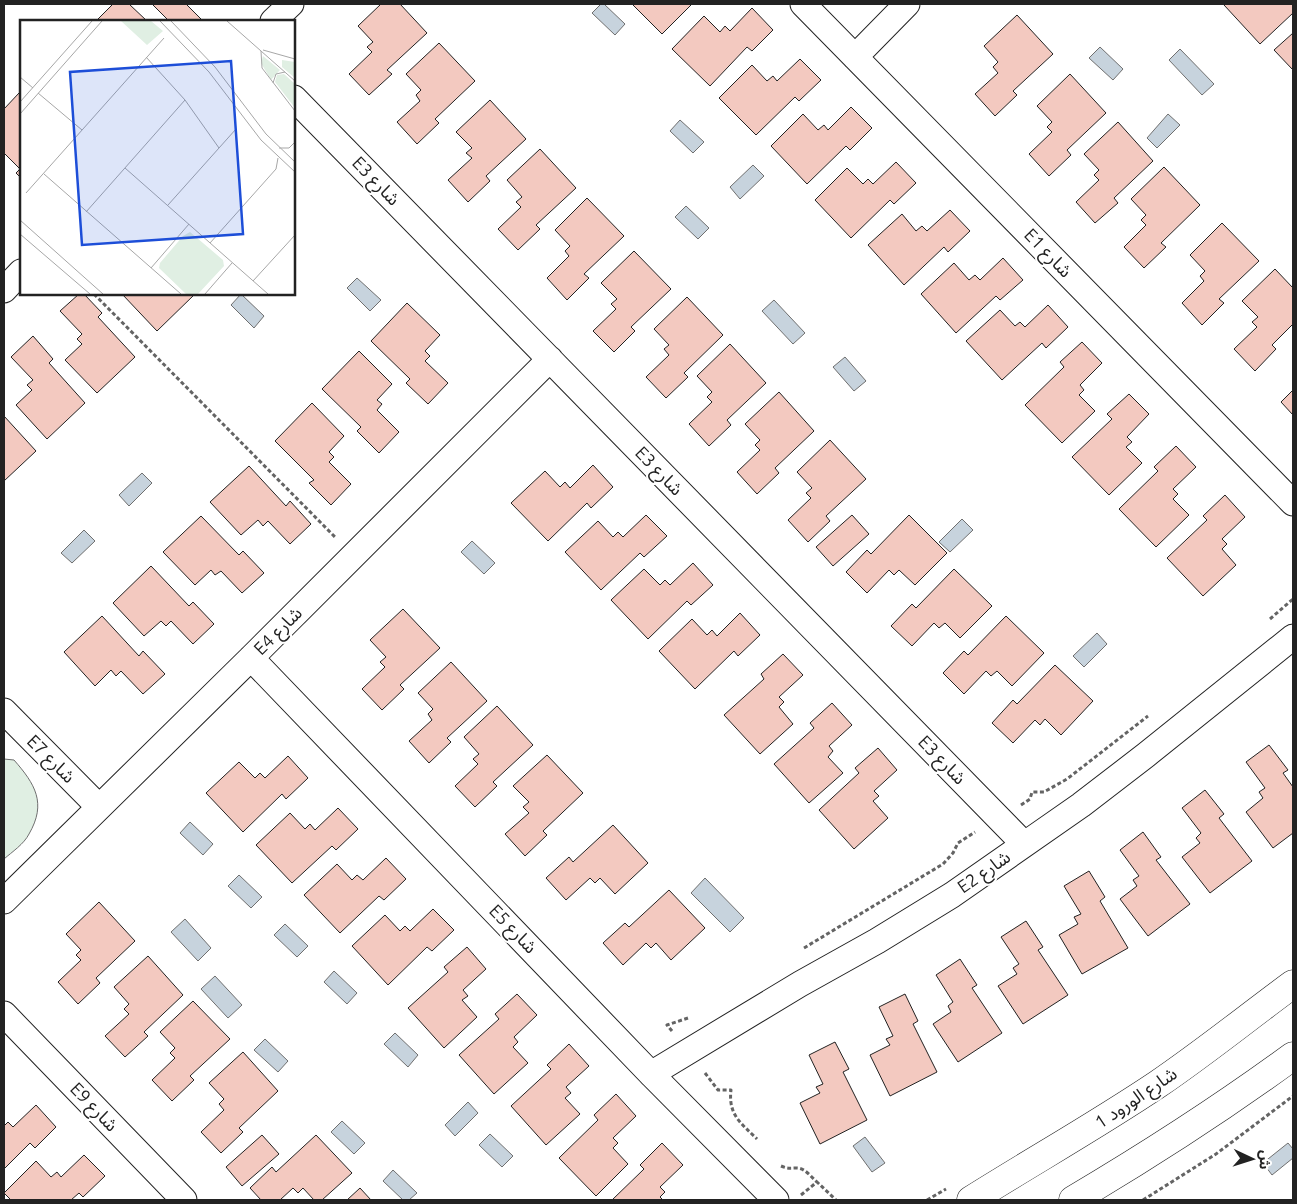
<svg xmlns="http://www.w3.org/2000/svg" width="1297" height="1204" font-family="Ubuntu,'Noto Sans Arabic',sans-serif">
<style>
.green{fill:#e0efe3;stroke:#6f6f6f}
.water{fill:#c7d3dd;stroke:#6f6f6f}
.building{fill:#f3c9c0;stroke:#222}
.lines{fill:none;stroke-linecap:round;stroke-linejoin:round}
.minor-casing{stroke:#222;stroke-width:27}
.tertiary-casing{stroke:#222;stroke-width:29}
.path{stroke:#646464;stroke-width:3;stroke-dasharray:4 2.5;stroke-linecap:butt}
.minor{stroke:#fff;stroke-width:25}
.tertiary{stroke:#fff;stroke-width:28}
.labels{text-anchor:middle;stroke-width:4;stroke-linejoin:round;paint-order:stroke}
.street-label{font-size:18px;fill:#222;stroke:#fff}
.inset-road{fill:none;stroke:#a7a7a7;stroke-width:1}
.view{fill:#1d4ed8;fill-opacity:0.15;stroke:#1d4ed8;stroke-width:2.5}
.inset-edge{fill:none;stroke:#222;stroke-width:2.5}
</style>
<rect width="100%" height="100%" fill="#fff"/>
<!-- green -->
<path class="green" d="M4,759l10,1c21,24 33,43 15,74 -5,10 -17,18 -25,25z"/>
<!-- water -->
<path class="water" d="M601,4h3l21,20 -10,11 -23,-22z
M1100,47l23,22 -10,11 -24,-22z
M1180,49l34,35 -12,11 -33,-35z
M1168,114l12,11 -23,23 -10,-10z
M680,120l24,22 -11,11 -23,-22z
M753,165l11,11 -24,23 -10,-12z
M686,206l23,22 -11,11 -23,-22z
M357,278l24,22 -11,11 -23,-23z
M241,294l23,22 -10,12 -23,-23z
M774,300l31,33 -12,11 -31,-33z
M845,357l21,24 -12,10 -21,-24z
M142,473l10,10 -23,23 -10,-11z
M962,519l11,11 -23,22 -11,-10z
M84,530l11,11 -23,22 -11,-10z
M472,541l23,22 -11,11 -23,-22z
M1097,633l10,11 -23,23 -11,-11z
M190,822l23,22 -10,11 -23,-22z
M239,875l23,22 -11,11 -23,-22z
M705,878l39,40 -14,14 -39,-39z
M185,919l26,29 -13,13 -27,-29z
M285,924l23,22 -11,11 -23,-22z
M334,971l23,22 -10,11 -23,-22z
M215,976l27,29 -14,13 -27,-29z
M395,1033l23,22 -10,12 -24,-23z
M265,1039l23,22 -10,11 -24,-22z
M468,1102l10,11 -23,23 -10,-11z
M342,1121l23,22 -11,11 -23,-22z
M490,1134l23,22 -11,11 -23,-22z
M865,1137l20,26 -13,9 -19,-26z
M1288,1143l5,6v9l-21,17 -9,-12z
M393,1170l24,23 -8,7h-6l-20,-19z"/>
<!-- building -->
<path class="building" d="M113,4h16l18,17h-51z
M152,4h34l17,17h-34z
M381,4h19l27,29 -40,37 5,4 -23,21 -20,-21 23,-22 -5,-5 6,-5 -15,-16z
M632,4h60l-30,30z
M1226,4h67v9l-33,31 -36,-39z
M752,8l21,22 -21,21 -5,-4 -37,39 -38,-37 32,-33 16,16 5,-6 5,5z
M1017,15l36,39 -40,37 4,4 -22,21 -20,-22 23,-21 -5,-6 5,-5 -14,-16z
M1293,33v37l-19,-20z
M439,43l36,38 -40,38 4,4 -22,21 -20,-22 23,-21 -4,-6 5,-5 -15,-16z
M800,59l21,21 -22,21 -4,-4 -39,38 -37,-37 33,-33 15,16 6,-5 4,5z
M1070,74l36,39 -39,37 4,5 -22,21 -20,-22 23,-22 -5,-5 5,-5 -15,-16z
M19,93l2,3v82l-5,-5 4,-4 -16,-16v-44z
M490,100l36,39 -40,37 4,5 -22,21 -20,-22 24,-22 -6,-5 6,-5 -16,-16z
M851,107l21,21 -22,22 -4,-4 -39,38 -36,-38 32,-32 15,16 6,-5 4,5z
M1118,122l35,39 -39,37 4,5 -23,20 -19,-21 23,-22 -5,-5 5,-5 -15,-16z
M540,149l36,39 -40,37 4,4 -22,21 -20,-21 23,-22 -5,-5 6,-5 -15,-17z
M896,162l20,21 -22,21 -4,-4 -39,38 -36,-38 32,-32 16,16 5,-5 5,5z
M1164,167l36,38 -39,38 5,4 -22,21 -20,-21 22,-22 -5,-5 5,-5 -15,-16z
M587,198l37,38 -40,38 5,4 -22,22 -20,-22 22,-22 -4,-5 5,-5 -15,-16z
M950,210l20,21 -22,21 -4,-5 -40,38 -36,-40 34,-31 14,17 6,-5 5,5z
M1222,223l37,38 -40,38 5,4 -22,22 -20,-22 22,-22 -4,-5 5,-5 -15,-16z
M634,251l37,38 -40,38 4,4 -21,21 -21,-21 23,-22 -5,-5 6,-5 -16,-16z
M1003,258l20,22 -23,20 -4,-4 -40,37 -35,-39 33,-31 15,17 6,-5 5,5z
M1275,269l18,19v36l-21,21 4,4 -21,22 -21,-22 23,-22 -5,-5 6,-5 -16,-16z
M79,294h5l18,19 -4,4 37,40 -38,36 -32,-33 17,-16 -5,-5 5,-5 -22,-23z
M122,294h73l-38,37z
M687,297l36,38 -39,38 4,4 -22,21 -20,-21 23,-22 -5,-6 5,-4 -15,-16z
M407,303l33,32 -15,16 5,5 -5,5 23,22 -20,21 -22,-21 4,-4 -39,-38z
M1048,305l20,22 -22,21 -4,-5 -40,37 -36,-39 34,-31 15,16 5,-4 5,5z
M33,336l20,23 -4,4 36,40 -38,36 -31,-34 16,-15 -5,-5 6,-5 -22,-23z
M1082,342l20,21 -22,22 4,5 -5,5 16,16 -33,32 -37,-38 39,-38 -4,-5z
M730,344l36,39 -39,37 4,5 -22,21 -20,-22 23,-22 -5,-5 5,-5 -15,-16z
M359,351l33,33 -15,16 5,4 -5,6 22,22 -20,21 -22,-22 4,-4 -39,-38z
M1293,390v25l-12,-13z
M779,392l35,39 -39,37 4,5 -22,21 -20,-22 23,-22 -5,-5 5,-5 -15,-16z
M1129,394l20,20 -22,23 5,5 -6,5 16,16 -33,32 -37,-38 40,-38 -5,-5z
M312,403l32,33 -15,16 5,5 -5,5 22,22 -20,21 -22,-22 5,-3 -39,-39z
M4,416l32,35 -32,30z
M830,440l36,39 -40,37 4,5 -22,21 -20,-22 23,-22 -5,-5 6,-5 -15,-16z
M1176,446l20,21 -23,22 5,5 -5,5 16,16 -33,32 -37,-38 39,-38 -4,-4z
M593,465l20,22 -22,21 -4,-5 -39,38 -37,-38 34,-32 15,16 5,-5 5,6z
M249,466l37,40 4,-5 21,23 -21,20 -22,-23 -5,5 -5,-6 -17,15 -31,-33z
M1225,495l20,22 -23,22 5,5 -5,5 14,16 -33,31 -36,-38 40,-38 -4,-4z
M646,515l21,21 -23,21 -4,-4 -39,37 -36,-38 33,-31 15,16 5,-5 5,5z
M852,515l17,19 -36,32 -17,-19z
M909,515l38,38 -32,32 -16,-15 -5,5 -5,-5 -22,23 -21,-21 21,-22 4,4z
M201,516l38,39 4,-4 21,22 -22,20 -21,-22 -6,4 -4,-5 -16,15 -32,-33z
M693,563l20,22 -22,20 -4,-4 -39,38 -37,-39 33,-31 16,16 5,-5 5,5z
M151,566l38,40 4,-4 21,22 -21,20 -22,-23 -5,5 -5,-5 -17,15 -31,-33z
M954,569l38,37 -32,32 -15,-15 -6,5 -5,-5 -22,23 -21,-20 21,-22 4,4z
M403,609l37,39 -40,37 4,4 -22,21 -20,-21 23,-22 -5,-5 6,-5 -16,-17z
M740,613l20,22 -22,21 -4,-5 -39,38 -36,-38 33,-32 15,16 5,-5 5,6z
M102,616l37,40 4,-5 22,23 -22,20 -22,-23 -5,5 -5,-6 -16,16 -31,-34z
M1006,616l38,37 -32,33 -15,-15 -6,5 -5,-5 -22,23 -21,-21 21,-22 4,4z
M783,654l20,21 -24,22 5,5 -5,5 14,17 -33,30 -36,-39 40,-36 -3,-5z
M451,662l36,39 -40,37 4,4 -22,21 -20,-22 23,-21 -4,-6 5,-5 -15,-16z
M1055,665l38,36 -32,34 -16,-16 -5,6 -5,-5 -22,23 -21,-20 21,-23 4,4z
M832,703l20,22 -23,21 4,5 -5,6 15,16 -34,30 -35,-39 40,-36 -4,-5z
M497,706l36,39 -40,37 4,4 -22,21 -20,-21 23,-22 -5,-5 6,-5 -15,-17z
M1269,745l19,25 -5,3 10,14v46l-20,15 -27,-36 17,-14 -4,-6 6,-4 -19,-26z
M878,748l19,22 -23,21 5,5 -6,5 15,17 -34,31 -35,-39 40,-37 -4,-5z
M547,755l36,38 -40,38 4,4 -22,21 -20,-22 24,-21 -6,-6 6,-5 -16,-16z
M288,756l20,22 -22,21 -4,-5 -39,38 -37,-39 33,-31 16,16 5,-5 5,5z
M1205,790l19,24 -5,4 33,43 -42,32 -28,-36 18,-14 -4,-5 5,-5 -19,-25z
M338,808l20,21 -22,21 -4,-4 -40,37 -36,-38 34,-32 15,16 5,-5 5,6z
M613,825l35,38 -33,31 -15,-16 -5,5 -5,-5 -24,22 -20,-22 23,-21 4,5z
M1143,832l18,25 -5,3 34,44 -42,32 -28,-37 17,-13 -4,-6 6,-4 -19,-26z
M386,858l20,21 -22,21 -5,-4 -39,37 -36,-38 33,-31 15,16 5,-5 6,5z
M1089,871l16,26 -5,4 28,47 -46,26 -23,-39 19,-11 -4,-7 7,-3 -17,-28z
M669,890l36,38 -34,32 -15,-17 -5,5 -5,-5 -23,22 -20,-22 22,-20 4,4z
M99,902l36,39 -39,37 4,5 -22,21 -20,-22 23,-22 -5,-5 5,-5 -15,-16z
M433,909l21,21 -22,21 -5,-4 -39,38 -36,-39 33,-31 15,16 5,-5 5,5z
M1026,921l17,26 -5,3 30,45 -45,29 -25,-38 19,-12 -4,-6 6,-4 -18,-27z
M467,947l19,22 -23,21 5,6 -6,4 15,17 -33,31 -36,-40 40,-36 -4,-5z
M148,956l35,39 -39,37 4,4 -23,21 -20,-21 24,-22 -5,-5 5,-5 -15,-17z
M960,959l17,26 -5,3 30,45 -44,29 -25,-38 18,-12 -3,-6 5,-4 -17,-27z
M517,994l20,21 -23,22 4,5 -5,5 15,16 -34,31 -35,-39 40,-36 -4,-5z
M905,994l13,27 -5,3 24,48 -47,24 -20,-41 20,-10 -4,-6 7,-3 -14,-29z
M193,1001l37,38 -40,37 4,4 -22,21 -20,-21 23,-22 -5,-5 5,-5 -15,-16z
M835,1042l14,27 -6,3 24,48 -47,24 -20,-41 20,-10 -4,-6 7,-3 -14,-29z
M569,1044l20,22 -23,21 5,6 -6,5 15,16 -34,31 -35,-39 40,-37 -4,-4z
M243,1052l35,39 -39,37 4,4 -22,21 -20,-21 23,-22 -5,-6 5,-5 -15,-16z
M616,1094l20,22 -23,22 5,5 -5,5 15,16 -32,32 -37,-38 39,-38 -4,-5z
M36,1105l20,22 -21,21 -5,-5 -26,26v-43l4,-4 5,5z
M262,1135l17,19 -37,32 -16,-19z
M316,1135l36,38 -30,27h-8l-11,-12 -5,5 -5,-5 -13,12h-19l-11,-12 22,-21 4,5z
M662,1143l21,22 -23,22 5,5 -5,5 3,3h-51l32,-31 -4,-4z
M84,1155l21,21 -22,21 -4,-4 -8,7h-60l-7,-7 32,-32 15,16 6,-5 4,5z
M360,1188l11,12h-24z"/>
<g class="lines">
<defs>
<path id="minor" d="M803,4l490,499
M273,21l18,-17
M855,57l52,-53
M294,98l730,746
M4,290l17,-18
M251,658l400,416 125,126
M4,711l95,96
M4,901l247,-243 299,-299
M4,1014l180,186
M651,1074l149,-90 77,-43 75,-46 129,-90 65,-50 147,-118"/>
<path id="tertiary" d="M971,1200c62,-39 126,-75 187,-116 47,-32 90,-67 135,-100
M1073,1200c76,-45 149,-92 220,-144"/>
</defs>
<!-- minor casing -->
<use href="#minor" class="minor-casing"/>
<!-- tertiary casing -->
<use href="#tertiary" class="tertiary-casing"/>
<!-- path -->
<path class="path" d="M94,294l241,243
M1270,619l23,-20
M1021,805l9,-6 2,-7h12l23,-13 81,-63
M804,948l139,-84 10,-11 5,-10 17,-11
M672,1031l-5,-6 21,-7
M705,1073l13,17h13c-3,25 10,33 26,49
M781,1166c7,3 9,2 16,2 8,0 14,9 20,14
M801,1195l16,-13 19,18
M927,1200l19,-11
M1143,1200l73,-46 77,-58"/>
<!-- minor -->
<use href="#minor" class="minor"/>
<!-- tertiary -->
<use href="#tertiary" class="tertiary"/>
</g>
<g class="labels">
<!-- street labels -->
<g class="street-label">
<text transform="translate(376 181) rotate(46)" y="6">E3 شارع</text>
<text transform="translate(1048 253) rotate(46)" y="6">E1 شارع</text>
<text transform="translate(659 471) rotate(46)" y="6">E3 شارع</text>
<text transform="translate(278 631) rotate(-45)" y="6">E4 شارع</text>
<text transform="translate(51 759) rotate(45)" y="6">E7 شارع</text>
<text transform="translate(942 760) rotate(46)" y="6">E3 شارع</text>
<text transform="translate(984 872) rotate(-35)" y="6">E2 شارع</text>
<text transform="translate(513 929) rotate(46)" y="6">E5 شارع</text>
<text transform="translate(1136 1098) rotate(-34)" y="6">شارع الورود 1</text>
<text transform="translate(94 1107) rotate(46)" y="6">E9 شارع</text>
</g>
</g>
<!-- overview -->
<g transform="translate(20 20)">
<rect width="275" height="275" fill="#fff"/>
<path d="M101,1h30l12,10 -16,14zM243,36l17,14 -9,10 -10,-17zM262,40l13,2v16l-13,-11zM264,54l11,10v24l-20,-26 2,-7zM170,212l33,28 1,6 -26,28h-12l-27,-26 1,-5 23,-27z" fill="#e0efe3"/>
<path class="inset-road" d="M140,1l49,51 52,68 34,32M151,1l44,46 51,67 29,28M207,1l68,60M243,30l32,9M241,31l1,17 33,43M126,37l39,43 34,48M0,57l13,11M253,63l3,-9 9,-2M18,73l44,37M0,82l72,-81M0,94l82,-93M259,128h10l6,-6M105,148l143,126M24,154l137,120M6,173l138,-155M148,185l68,-76M66,192l99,-112M0,200l83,74M0,214l70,60M190,223l66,-74 2,-11M131,248l38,-44M233,261l42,-46M185,274l27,-31"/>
<path class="view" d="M211,41l12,173 -161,11 -12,-173z"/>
<rect width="275" height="275" class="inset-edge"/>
</g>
<!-- border -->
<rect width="1297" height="1204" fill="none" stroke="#222222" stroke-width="10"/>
<!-- north arrow -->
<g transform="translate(1252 1159) rotate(94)" stroke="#ffffff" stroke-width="4" paint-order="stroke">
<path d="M0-4L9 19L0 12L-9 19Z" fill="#222222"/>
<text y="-8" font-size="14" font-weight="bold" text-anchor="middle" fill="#222222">ش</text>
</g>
</svg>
